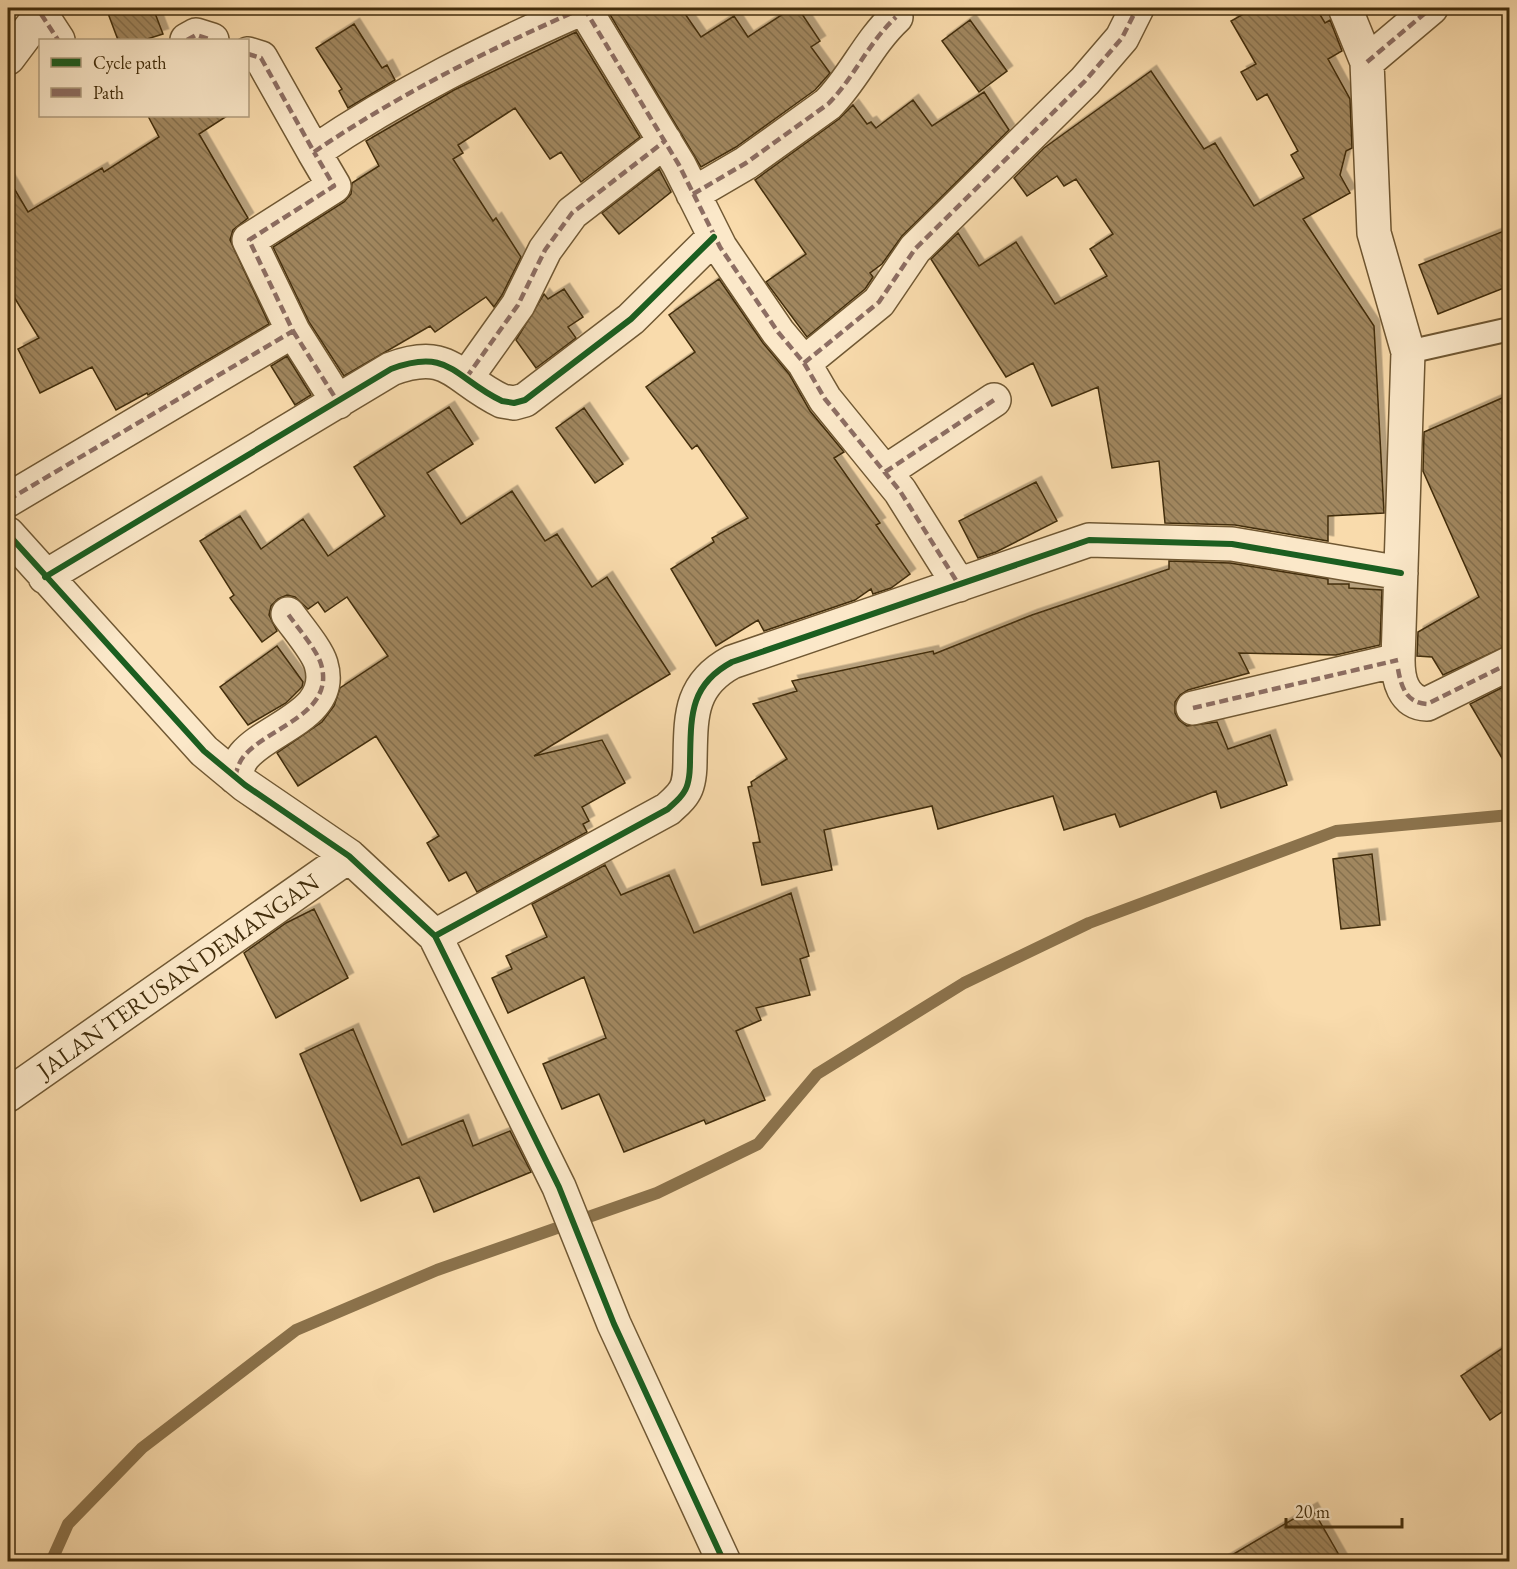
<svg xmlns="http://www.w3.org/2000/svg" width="1517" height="1569" font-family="'EB Garamond',serif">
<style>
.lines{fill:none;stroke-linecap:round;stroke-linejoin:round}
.stream{stroke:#8b724b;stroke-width:12}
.building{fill:url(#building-back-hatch);stroke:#422d0b;stroke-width:1.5;filter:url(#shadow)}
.service-casing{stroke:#705833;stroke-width:26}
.minor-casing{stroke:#705833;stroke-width:36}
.service{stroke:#fbe8c9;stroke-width:22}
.minor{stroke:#fbe8c9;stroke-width:33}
.quiet{stroke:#8d6e63;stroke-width:4.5;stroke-dasharray:9 4.5;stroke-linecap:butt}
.cycleway-casing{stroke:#fbe8c9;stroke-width:10}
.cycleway{stroke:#1b5e20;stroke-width:6}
.labels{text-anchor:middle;stroke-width:4.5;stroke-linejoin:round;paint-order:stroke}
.street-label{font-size:24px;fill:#422d0b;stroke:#fbe8c9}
</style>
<defs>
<pattern id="building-back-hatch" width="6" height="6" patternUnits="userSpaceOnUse" patternTransform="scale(1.5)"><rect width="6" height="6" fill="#a1875f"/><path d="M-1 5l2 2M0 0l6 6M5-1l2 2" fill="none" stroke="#856f4d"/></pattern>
<filter id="shadow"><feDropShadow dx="5.5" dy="-5.5" stdDeviation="0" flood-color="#0004"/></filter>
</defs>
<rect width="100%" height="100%" fill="#f9dbac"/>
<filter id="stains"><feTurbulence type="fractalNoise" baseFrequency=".00333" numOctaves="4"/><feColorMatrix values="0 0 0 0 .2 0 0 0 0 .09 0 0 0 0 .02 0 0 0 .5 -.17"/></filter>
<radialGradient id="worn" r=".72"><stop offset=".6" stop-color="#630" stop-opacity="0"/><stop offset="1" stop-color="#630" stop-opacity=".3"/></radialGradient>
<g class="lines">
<!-- stream -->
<path class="stream" d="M51,1562l17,-38 74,-76 154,-118 141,-60 220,-77 101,-49 59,-70 147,-91 125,-60 247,-92 174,-16"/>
</g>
<!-- building -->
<path class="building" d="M106,8h47l10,26 -19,6h-26z
M606,8h75l20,29 33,-21 14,21 44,-29h6l22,33 -9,6 19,26 -15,17 -79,57 -35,20z
M1254,8h62l9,15 5,-3 12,31 -14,8 22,40 2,49 -6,3 -6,24 10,18 -47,26 71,107 10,187 -56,3v25l-93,-16 -70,-2 -6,-62 -47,7 -14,-81 -46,19 -19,-43 -27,14 -75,-118 27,-26 21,33 37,-24 39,62 52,-28 -17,-27 23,-15 -37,-55 -12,7 -7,-10 -30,20 -13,-18 30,-30 107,-77 53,78 11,-6 39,63 50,-28 -13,-23 7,-4 -31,-57 -10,6 -16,-28 15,-8 -25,-43z
M970,20l37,51 -28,21 -37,-51z
M354,24l28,44 5,-3 8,15 -47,28 -9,-17 3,-2 -26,-41z
M576,32l64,105 -59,45 -20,-30 -11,7 -35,-51 -57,37 5,8 -10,6 40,62 3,-3 25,39 -19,38 -8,12 -8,-10 -51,35 -5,-6 -86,50 -35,-54 -36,-75 71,-45 7,-8 1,-11 27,-17 -13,-25 88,-51z
M984,92l25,38 -107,106 -20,28 -12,9 3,4 -8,12 -58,48 -41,-55 40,-28 -51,-74 84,-61 14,-14 14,19 4,-2 5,6 37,-28 19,26z
M148,116h79l-28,18 49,84 -15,12 -3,10 39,84 -121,71 -1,-2 -31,17 -24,-43 -52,26 -22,-44 21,-11 -31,-51v-109l20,34 74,-44 2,4 55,-35z
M659,169l12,23 -52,42 -17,-21z
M1509,229v57l-71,28 -19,-49z
M719,279l44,64 26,31 21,37 34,41 -10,6 46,65 -4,2 34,49 -19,14 -18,6 -2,-5 -16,11 -91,31 -6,-11 -42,26 -45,-77 43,-27 -2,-4 36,-20 -51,-73 -5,4 -46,-62 49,-35 -26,-37z
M564,289l19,28 -15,10 8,11 -40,30 -20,-28 28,-46 4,5z
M287,356l24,39 -16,10 -24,-39z
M1509,395v250l-66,30 -11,-18 -15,-1 1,-24 61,-35 -56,-126 1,-39z
M449,407l24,37 -46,29 34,51 51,-33 33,50 12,-7 35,53 15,-10 63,97 -136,82 68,-16 23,43 -43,24 7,14 -6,3 4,8 -110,60 -11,-20 -17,9 -22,-38 12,-7 -63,-100 -78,50 -21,-33 45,-31 12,-16 6,-18 48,-32 -41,-59 -22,15 -7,-10 -10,7 -13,-12 -8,-2 -9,4 -7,7 -2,9 8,16 -15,11 -32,-44 4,-3 -34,-54 40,-25 21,33 42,-30 25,37 57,-40 -31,-49z
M584,408l39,56 -28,19 -39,-55z
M1036,482l21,39 -61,31 -18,6 -19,-37z
M1169,561l61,2 98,16v5h21v4l33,2 -2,55 -44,10 -97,-2 10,20 -61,17 -8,5 -5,7v11l4,7 8,6 30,-4 11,27 42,-14 17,50 -66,23 -5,-17 -96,36 -5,-13 -51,16 -11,-34 -115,33 -6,-23 -108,24 8,40 -70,15 -9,-42 7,-1 -12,-55 4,-1 -1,-4 36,-23 -34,-55 44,-13 -5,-10 141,-30 1,3 98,-39 137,-46z
M277,646l26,36 -1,5 -16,16 -38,22 -28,-38z
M1509,684v86l-39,-66z
M1372,854l8,71 -39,4 -8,-70z
M605,865l16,30 48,-20 25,58 97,-40 18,63 -9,3 10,36 -54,13 5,12 -25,11 29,69 -59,24 -2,-4 -80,32 -25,-58 -37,15 -19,-45 63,-26 -22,-61 -76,36 -16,-35 20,-9 -6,-13 41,-19 -15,-33z
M314,909l34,69 -72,40 -32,-65 42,-30z
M353,1029l49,116 61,-25 10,26 37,-15 21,41 -97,40 -15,-35 -58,24 -61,-147z
M1509,1344v63l-19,13 -29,-44z
M1312,1508l31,54h-123z"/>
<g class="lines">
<defs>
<path id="service" d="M1408,352l102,-23"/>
<path id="minor" d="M584,8l95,157 41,82 58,85 26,31 21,36 75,92 59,94
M1345,8l22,54 7,171 34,119 -10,308c0,19 5,43 29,44l83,-41
M41,14l17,26
M187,40l9,-5 16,5
M248,54l13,4 53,94c85,-58 176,-103 269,-144
M8,58l33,-44 -3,-6
M1367,62l64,-54
M693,194l53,-31 82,-59c26,-26 40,-61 68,-87
M293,331l45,71
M804,363l75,-61 36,-53 170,-168 37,-43 15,-30
M466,378l52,-73 27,-55 27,-37 93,-72
M885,472l109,-72
M8,500l285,-169 -44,-91 85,-54 -20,-34
M8,534l196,217 41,34 104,71 86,80 124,251 55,137 110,238
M45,577l346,-208c59,-22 63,9 111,32l12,2 11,-3 106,-81 83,-82
M1193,708l205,-48
M235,777c2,-8 4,-15 9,-21 24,-29 92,-42 77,-92 -4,-14 -24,-37 -33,-50
M435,936l233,-127c5,-5 12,-10 16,-17 5,-7 6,-22 6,-31 1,-44 -1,-76 42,-99l357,-122 143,4 169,29
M8,1095l341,-239"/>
</defs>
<!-- service casing -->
<use href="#service" class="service-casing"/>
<!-- minor casing -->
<use href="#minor" class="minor-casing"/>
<!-- service -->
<use href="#service" class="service"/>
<!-- minor -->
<use href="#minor" class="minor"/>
<!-- quiet -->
<path class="quiet" d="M584,8l95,157 41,82 58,85 26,31 21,36 75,92 59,94
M41,14l17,26
M187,40l9,-5 16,5
M248,54l13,4 53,94c85,-58 176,-103 269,-144
M1367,62l64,-54
M693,194l53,-31 82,-59c26,-26 40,-61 68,-87
M293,331l45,71
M804,363l75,-61 36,-53 170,-168 37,-43 15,-30
M466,378l52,-73 27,-55 27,-37 93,-72
M885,472l109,-72
M8,500l285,-169 -44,-91 85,-54 -20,-34
M1398,669c3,17 8,34 29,35l83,-41
M1193,708l205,-48
M235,777c2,-8 4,-15 9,-21 24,-29 92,-42 77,-92 -4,-14 -24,-37 -33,-50"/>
<defs>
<path id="cycleway" d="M8,534l196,217 41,34 104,71 86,80 124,251 55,137 110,238
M45,577l346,-208c59,-22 63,9 111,32l12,2 11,-3 106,-81 83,-82
M435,936l233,-127c5,-5 12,-10 16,-17 5,-7 6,-22 6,-31 1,-44 -1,-76 42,-99l357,-122 143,4 169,29"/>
</defs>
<!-- cycleway casing -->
<use href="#cycleway" class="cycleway-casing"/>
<!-- cycleway -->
<use href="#cycleway" class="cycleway"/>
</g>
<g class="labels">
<!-- street labels -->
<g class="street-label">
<text transform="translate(178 976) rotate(-35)" y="8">JALAN TERUSAN DEMANGAN</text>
</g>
</g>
<!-- margin -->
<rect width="1517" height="1569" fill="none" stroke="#f9dbac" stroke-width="30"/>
<rect x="9" y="9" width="1499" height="1551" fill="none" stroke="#422d0b" stroke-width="3"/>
<rect x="15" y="15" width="1487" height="1539" fill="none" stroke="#422d0b" stroke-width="1.5"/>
<!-- legend -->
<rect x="39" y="39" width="210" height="78" fill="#fbe8c9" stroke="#b19d7d" stroke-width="1.5"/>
<rect x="51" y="58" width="30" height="9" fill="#1b5e20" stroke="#b19d7d" stroke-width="1.5"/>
<text x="93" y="69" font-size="18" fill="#422d0b">Cycle path</text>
<rect x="51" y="88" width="30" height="9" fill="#8d6e63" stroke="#b19d7d" stroke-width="1.5"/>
<text x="93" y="99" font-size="18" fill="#422d0b">Path</text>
<!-- scale -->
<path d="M1286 1518v9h116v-9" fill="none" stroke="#422d0b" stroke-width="3"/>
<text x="1295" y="1518" font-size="18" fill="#422d0b" stroke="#fbe8c9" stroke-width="4.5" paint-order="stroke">20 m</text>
<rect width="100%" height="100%" filter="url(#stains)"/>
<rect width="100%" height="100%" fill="url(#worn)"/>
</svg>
